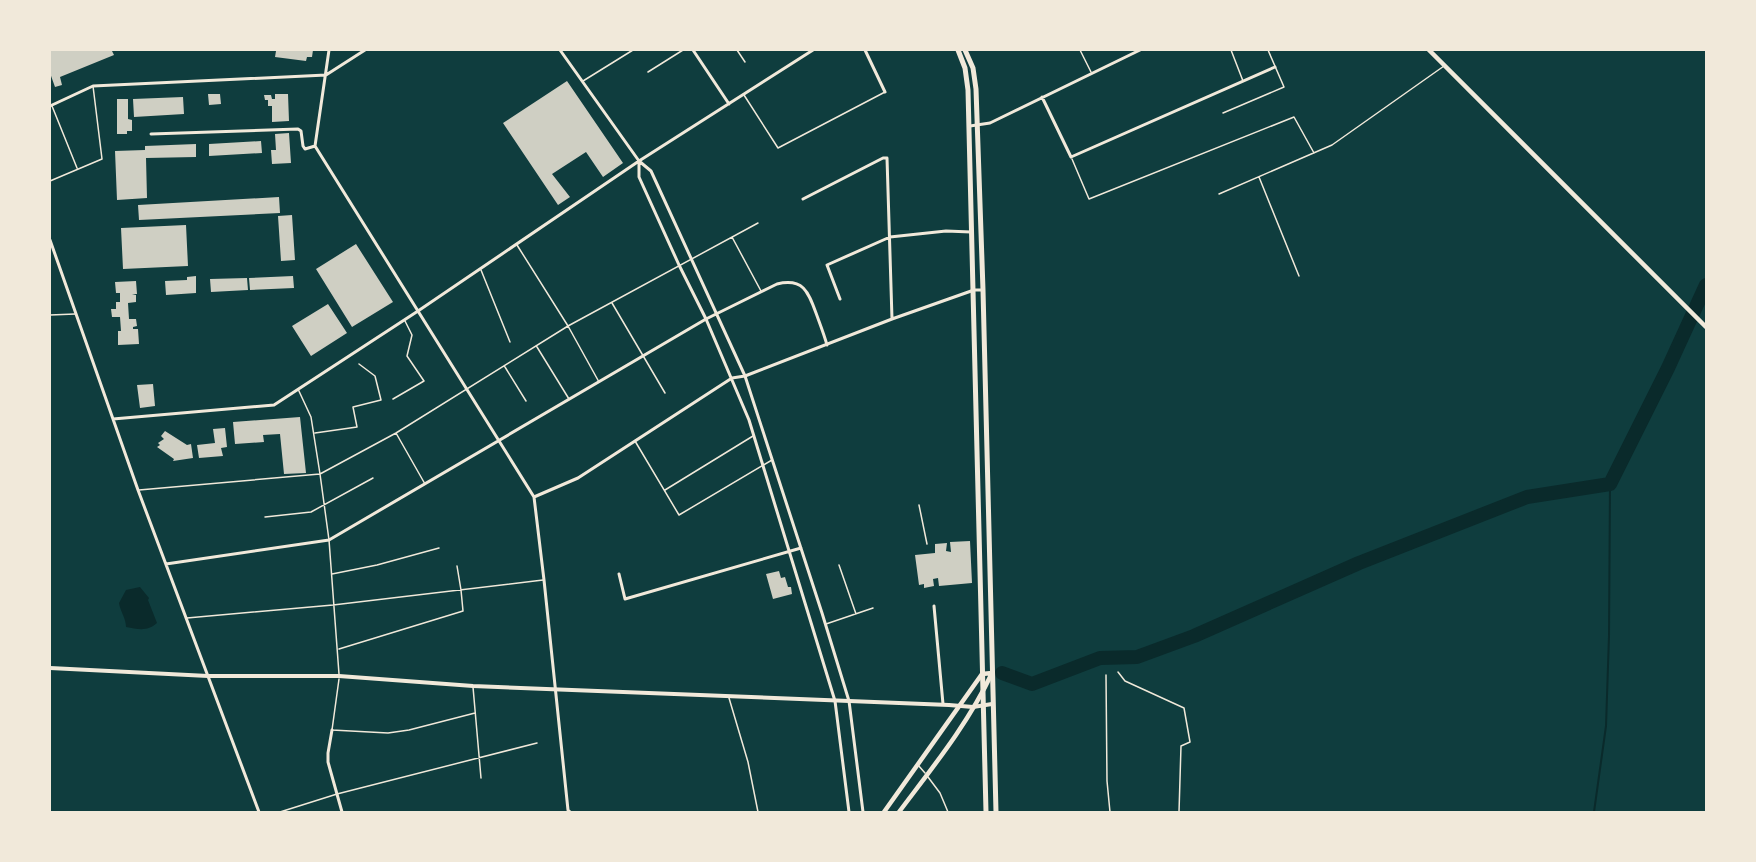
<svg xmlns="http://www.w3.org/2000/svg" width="1756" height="862" font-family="Quicksand,sans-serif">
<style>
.water{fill:#0a2a2b}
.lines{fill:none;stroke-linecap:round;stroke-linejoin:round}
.stream{stroke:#0a2a2b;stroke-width:2}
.river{stroke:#0a2a2b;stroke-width:14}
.building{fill:#cfcfc3}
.service{stroke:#f1e9da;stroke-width:1.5}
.minor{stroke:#f1e9da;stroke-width:3}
.tertiary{stroke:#f1e9da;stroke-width:4}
.secondary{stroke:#f1e9da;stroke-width:4.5}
.primary{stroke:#f1e9da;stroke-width:5}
</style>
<rect width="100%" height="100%" fill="#0f3d3e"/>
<!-- water -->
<path class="water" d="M140,587l9,11 -1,2 9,23c-10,9 -19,6 -31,4 0,-9 -6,-16 -7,-24l7,-13z"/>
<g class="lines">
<!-- stream -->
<path class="stream" d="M1594,812l12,-86 3,-90 1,-152"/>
<!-- river -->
<path class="river" d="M1002,673l30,11 68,-26 37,-1 57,-21 165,-73 168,-66 83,-13 58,-116 38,-83"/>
</g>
<!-- building -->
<path class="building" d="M50,50h64l-2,1 2,4 -54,22 2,8 -7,2 -5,-14z
M280,50h33l-1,7h-5l-1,4 -31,-4 1,-6h4z
M567,81l56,82 -20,14 -17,-25 -34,22 18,23 -12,8 -55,-82z
M208,94h12l1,10 -12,1z
M275,94h13l1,27 -17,1v-16h-4v-6h-3l-1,-5h7l1,4h3z
M183,97l1,17 -50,3 -1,-18z
M117,99h11v20l4,1v11h-5v3h-10z
M289,133l2,30 -19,1 -1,-14h5l-1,-16z
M261,141l1,12 -53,3v-12z
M196,144v13l-50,1 1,40 -30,2 -2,-49 30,-1v-4z
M279,197l1,16 -141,7 -1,-15z
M292,215l3,45 -14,1 -3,-45z
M186,225l2,41 -65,3 -2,-41z
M356,244l37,58 -41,25 -36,-58z
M196,276v17l-30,2 -1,-14 22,-1v-3z
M293,276l1,12 -44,2 -1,-12z
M247,278l1,12 -37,2 -1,-13z
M136,281l1,13h-5l4,1v7l-8,1 1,16h7l1,7 -4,1v2h5l1,15 -21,1v-14h3l-1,-14h-8l-1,-8h5v-7h4v-9h-4l-1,-11z
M328,304l19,29 -36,23 -19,-30z
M153,384l2,22 -15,2 -3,-23z
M300,417l6,56 -22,1 -4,-40 -17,1 1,7 -29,2 -2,-22z
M225,428l2,19 -6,1 2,8 -24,2 -2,-13 18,-2 -2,-14z
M165,431l22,14 4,-1 2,14 -20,3 1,-2 -17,-12 3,-2 -2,-2 6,-4 -3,-3z
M970,541l2,42 -33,3 -1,-8 -5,1 1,7 -10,2v-4l-5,1 -4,-30 20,-2v-9l12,-1 -1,8 5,1 -1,-10z
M779,571l2,7 4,-1 3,10h3l1,7 -19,5 -7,-25z"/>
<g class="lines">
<!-- service -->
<path class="service" d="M737,50l8,12
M1080,50l11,22
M1231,50l12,31
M648,72l35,-22
M583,81l50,-31
M744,95l34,53 107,-56
M52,106l25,62
M1223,113l61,-26 -16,-37
M1072,159l17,40 205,-82 20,36
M1259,177l40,99
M50,181l52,-22 -9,-73
M1219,194l113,-49 112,-79
M732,237l29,54
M517,245l51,81 31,56
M481,270l29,72
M612,303l53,90
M50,315l25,-1
M537,347l32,52
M505,367l21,34
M298,389l13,28 9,57 9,66 10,134
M393,399l31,-18 -17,-25 5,-21 -7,-14
M315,433l42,-6 -4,-20 28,-7 -6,-24 -16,-12
M396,433l29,51
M635,441l44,74 93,-55
M139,490l181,-16 76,-41 172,-107 190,-103
M665,490l88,-54
M919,505l8,39
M265,517l46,-5 62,-34
M839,565l17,49
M332,574l45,-9 62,-17
M187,618l146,-13 210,-25
M826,624l47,-16
M339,649l124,-38 -2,-21 -4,-24
M1118,672l7,9 59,27 6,34 -9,4 -2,66
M1106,675l1,106 3,31
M339,679l-7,51 56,3 21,-3 66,-17
M473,687l8,91
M729,698l19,64 10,50
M918,765l7,8
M928,777l12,16 8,19
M280,812l57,-18 200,-51"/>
<!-- minor -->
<path class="minor" d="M329,50l-14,96 219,351 10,83 24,230 2,2
M560,50l79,111 12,10 94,205 77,237 27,88 14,111
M693,50l36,54
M865,50l20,42
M1042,97l29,60 204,-90
M50,106l43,-20 233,-11 39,-25
M970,126l20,-3 150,-73
M151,134l147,-5 3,2 2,15 2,3 10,-3
M639,161v16l40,88 27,54 43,101 86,281 14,111
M803,199l80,-41h4l5,161
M50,240l88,250 121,322
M840,299l-13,-34 63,-28 56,-6 25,1
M113,419l161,-14 144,-94 221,-150 174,-111
M534,497l44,-19 154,-100 13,-2 147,-57 82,-29h9
M166,564l163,-24 377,-221 71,-35c26,-6 31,7 39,29 4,11 8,21 11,32
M619,574l6,25 176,-51
M934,606l9,98
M332,730l-4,23v9l14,50"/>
<!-- tertiary -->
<path class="tertiary" d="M50,668l158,8h131l134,10 476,19 24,2 19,-3"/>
<!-- secondary -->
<path class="secondary" d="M1429,50l277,277
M884,812l98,-138 10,-1c-24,51 -60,95 -93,139"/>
<!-- primary -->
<path class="primary" d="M958,50l7,18 3,22 18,722
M965,50l8,18 3,21 7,201 13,522"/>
</g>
<!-- border -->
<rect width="1756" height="862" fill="none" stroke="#f1e9da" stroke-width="102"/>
</svg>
